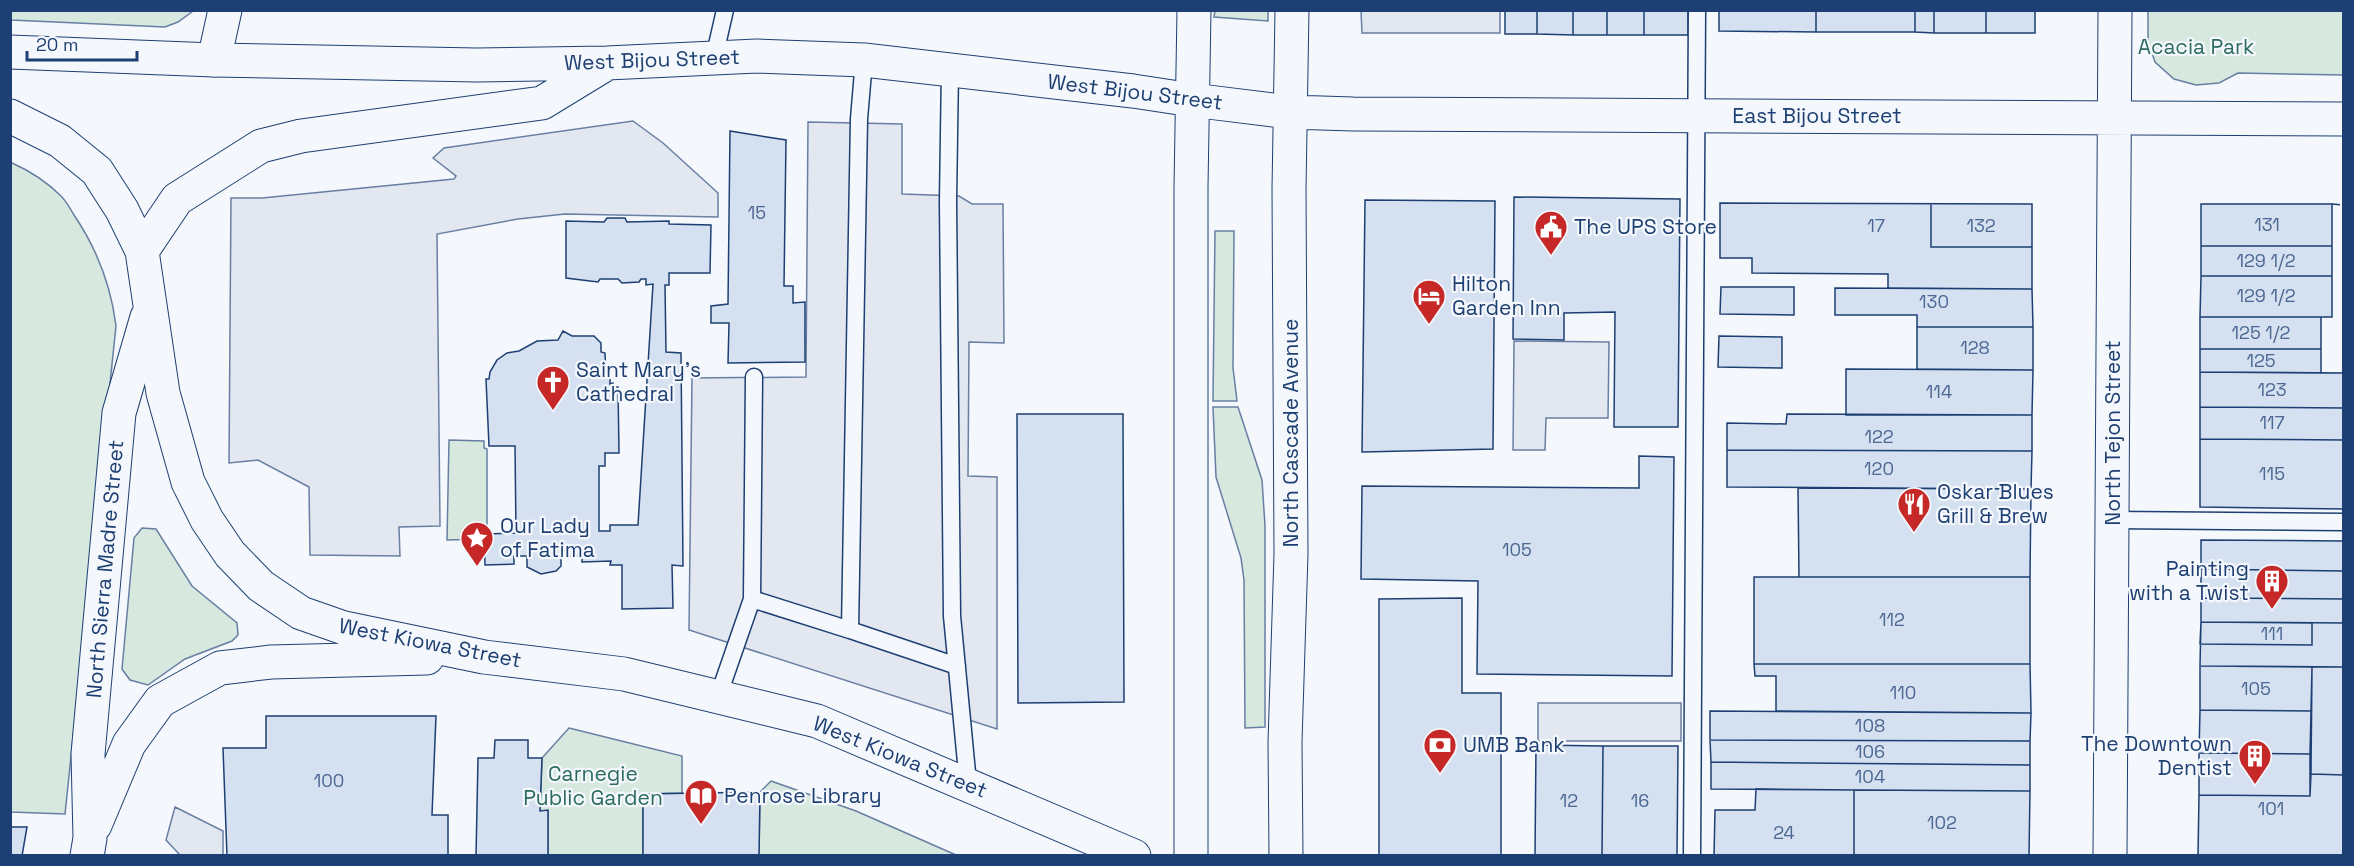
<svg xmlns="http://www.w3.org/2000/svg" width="2354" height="866" font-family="'Space Grotesk',sans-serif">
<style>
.green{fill:#d7e8df;stroke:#687fa3;stroke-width:1.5}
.parking{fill:#e3e8f0;stroke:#687fa3;stroke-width:1.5}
.building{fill:#d5e0f0;stroke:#1d3f73;stroke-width:1.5}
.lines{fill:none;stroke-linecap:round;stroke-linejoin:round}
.lane-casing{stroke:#1d3f73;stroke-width:19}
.street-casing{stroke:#1d3f73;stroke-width:35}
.secondary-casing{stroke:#1d3f73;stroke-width:35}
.lane{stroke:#f4f7fb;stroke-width:16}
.street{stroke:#f4f7fb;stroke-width:33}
.secondary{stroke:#f4f7fb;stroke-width:33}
.fence{stroke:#1d3f73;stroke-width:1.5;stroke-dasharray:8 3;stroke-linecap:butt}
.labels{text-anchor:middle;stroke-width:4.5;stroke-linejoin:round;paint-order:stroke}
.number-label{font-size:18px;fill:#4b6792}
.park-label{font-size:21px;fill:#2c6c60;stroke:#f4f7fb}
.street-label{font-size:21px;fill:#1d3f73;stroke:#f4f7fb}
.poi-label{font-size:21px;fill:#1d3f73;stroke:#f4f7fb;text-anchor:start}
</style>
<rect width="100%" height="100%" fill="#f4f7fb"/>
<!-- green -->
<path class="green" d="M10,11l1,-1 182,1 -15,11 -13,5 -154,-7z
M1215,11h53v10l-54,-4z
M2148,11h195v64l-105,-2 -19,10 -23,2 -22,-6 -19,-17 -7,-21z
M10,162c18,8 37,20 51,34 5,5 9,12 13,19 23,34 37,70 42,111l-51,488 -54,-2z
M1215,231h19l-1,137 4,33h-24z
M1213,407h25l24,73 3,46v201l-20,1 -1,-148 -3,-22 -25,-81z
M449,440l35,1v7l3,1v81l-4,1 -1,8 -35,1z
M142,528l14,1 36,57 45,37 1,12 -6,6 -47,18 -37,26 -18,-5 -8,-11 12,-131z
M569,728l113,28v37l-39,1v61h-95v-44h-8l2,-53z
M771,781l85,30 100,44 -197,1 1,-64z"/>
<!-- parking -->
<path class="parking" d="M1361,11h139v22h-138z
M633,121l30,22 55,50v24l-153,-3 -47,5 -81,15 3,292 -41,1 1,29 -90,-1 -1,-68 -51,-27 -29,3 2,-265h31l192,-19 2,-3 -23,-18 11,-10z
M808,122l94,2v70l57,2 13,8h31l1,139 -35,-1 -1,134 29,1v252l-308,-99 3,-252 114,-1z
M1514,341l95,1 -1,76h-62l-1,32h-32z
M1538,703h143v38h-143z
M175,807l48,24v24h-43l-14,-15z"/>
<!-- building -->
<path class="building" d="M1505,10h32v24h-32z
M1537,10h36v25l-36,-1z
M1573,10h34v25h-34z
M1607,10h37v25h-37z
M1644,10h44v25h-44z
M1719,10h97v22l-97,-1z
M1816,10h99v22h-99z
M1915,10h19v23l-19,-1z
M1934,10h52v23h-52z
M1986,10h49v23h-49z
M730,131l56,9 -2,146h9v17l12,-1v60l-77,1 1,-40h-18v-17l17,-2z
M1514,197l166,2 -2,228h-64l1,-115 -51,1v27l-51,-1z
M1365,200l130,1 -2,248 -131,3z
M1720,203l312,1v85l-144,-1v-14l-136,-1v-15h-32z
M1931,204h101v43h-101z
M2201,204h131v42h-131z
M607,218h18l2,4 42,-1v3l42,1 -1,48h-41v12h-4l1,67 15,1 2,213 -11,-1 1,43 -51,1v-44h-12l1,-4 -29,1v-6h-21v10l-5,5 -15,3 -14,-7v-11h-13v8l-29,1 -1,-31 32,-1 -1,-87h-26l-3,-67h3l1,-7 7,-12 10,-7 12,-2 18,-10 21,-1 5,-9 9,5h22l7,7v9l4,1 1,24h4v7l3,-1 1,4h4l1,66h-14v13h-6v65h11v-6h28l15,-241 -7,1v-6h-5l-2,3 -17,1 -4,-4h-18l-2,3 -32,-4v-57l38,1z
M2201,246h131v30h-131z
M2201,276h131v41h-132z
M1721,287h73v28l-74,-1z
M1835,288l197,1 1,38h-116v-12h-82z
M2200,317h121v32h-121z
M1917,327h116v43l-116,-1z
M1719,336l63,1v31l-64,-1z
M2200,349h121v24l-121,-1z
M1846,369l187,1 -1,45h-186z
M2200,372l144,1v35l-144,-1z
M2200,407l144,1v32l-144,-1z
M1017,414h106l1,288 -106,1z
M1787,414l245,1v36l-305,-1v-27l59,1z
M2200,439l144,1v69l-144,-2z
M1727,450l305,1 -1,38 -304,-2z
M1639,456l35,1 -2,219 -195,-2 1,-93 -117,-2 1,-93 277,2z
M1798,488l233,1 -1,88h-231z
M2201,540l143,1v30l-143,-2z
M2201,569l143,2v28l-143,-1z
M1754,577h276v87h-276z
M1462,598v95h39v163h-122v-257z
M2201,598l143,1v24l-143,-1z
M2201,622l143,1v44l-144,-1z
M2201,622l111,1v22l-112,-1z
M1754,664h276l1,49 -255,-2v-35h-21z
M2200,666l112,1 -1,44 -111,-1z
M2312,667h32v108l-33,-1z
M2200,710l111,1 -1,43 -111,-1z
M1710,711l321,2 -1,28 -320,-1z
M266,716h170l-4,99h16v41h-221l-4,-108h43z
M495,740h33v18h14l-2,53 8,-1v46h-72l2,-98h16z
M1710,740l320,1v24l-319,-3z
M1536,745l67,1 -1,110h-67z
M1603,746h75l-1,110h-75z
M2199,753l111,1v42l-111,-1z
M1711,762l319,3v26l-319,-2z
M2311,774l33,1v81h-146l1,-61 111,1z
M1756,789l98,1v66h-140l1,-46h40z
M1854,790l176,1 -1,65h-175z
M760,792l-1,64h-116v-62z
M10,827h17l-5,29h-12z"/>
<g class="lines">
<defs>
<path id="lane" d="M714,58l11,-48
M864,60l-5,59 -9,511 107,36
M950,69l-2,132 4,415 16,167
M2112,520l232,2
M752,599l98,31
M718,697l34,-98 2,-222
M1692,856l5,-846"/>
<path id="street" d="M214,60l11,-50"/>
<path id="secondary" d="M10,52l204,8 263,5 130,-2 150,-7 107,4 269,31 59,9 98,12 63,2 991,5
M10,116l50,25 37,30 25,39 20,41 21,142 25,89 19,38 23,34 31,32 40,27 43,15 140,29 140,17 193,47 317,135
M142,251l35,-52 84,-53 40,-10 241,-33 64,-39
M95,825l34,-81 31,-43 60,-33 51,-6 156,-4
M87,856l3,-18 -2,-84 31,-341 28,-96
M1191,856v-669l3,-177
M1286,856l-1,-114 6,-188 -2,-365 3,-179
M2110,856l5,-846"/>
</defs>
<!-- lane casing -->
<use href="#lane" class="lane-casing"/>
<!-- street casing -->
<use href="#street" class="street-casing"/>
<!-- secondary casing -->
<use href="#secondary" class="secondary-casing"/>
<!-- lane -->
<use href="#lane" class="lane"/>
<!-- street -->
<use href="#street" class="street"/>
<!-- secondary -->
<use href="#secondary" class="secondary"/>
<!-- fence -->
<path class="fence" d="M2332,204l12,1"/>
</g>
<!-- icons -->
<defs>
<symbol id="civic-pin" viewBox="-11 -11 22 30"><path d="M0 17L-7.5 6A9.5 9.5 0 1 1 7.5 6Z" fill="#c62828" stroke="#f4f7fb"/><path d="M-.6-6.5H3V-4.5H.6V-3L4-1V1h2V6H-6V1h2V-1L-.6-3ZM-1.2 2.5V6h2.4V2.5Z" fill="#fff"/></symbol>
<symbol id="hotel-pin" viewBox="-11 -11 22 30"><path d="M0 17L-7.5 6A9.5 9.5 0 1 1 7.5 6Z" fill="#c62828" stroke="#f4f7fb"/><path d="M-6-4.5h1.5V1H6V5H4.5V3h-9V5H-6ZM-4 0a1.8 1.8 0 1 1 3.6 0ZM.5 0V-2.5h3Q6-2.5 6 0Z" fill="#fff"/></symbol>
<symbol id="church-pin" viewBox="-11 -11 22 30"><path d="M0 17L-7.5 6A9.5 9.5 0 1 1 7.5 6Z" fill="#c62828" stroke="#f4f7fb"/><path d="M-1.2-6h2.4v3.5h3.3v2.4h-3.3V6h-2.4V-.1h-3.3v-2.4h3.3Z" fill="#fff"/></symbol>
<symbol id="restaurant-pin" viewBox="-11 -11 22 30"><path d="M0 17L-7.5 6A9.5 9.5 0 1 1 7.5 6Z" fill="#c62828" stroke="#f4f7fb"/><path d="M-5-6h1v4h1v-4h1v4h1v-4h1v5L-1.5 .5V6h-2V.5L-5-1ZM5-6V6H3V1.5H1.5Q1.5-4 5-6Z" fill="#fff"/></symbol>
<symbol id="sight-pin" viewBox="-11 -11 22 30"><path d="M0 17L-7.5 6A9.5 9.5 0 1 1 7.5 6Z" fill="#c62828" stroke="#f4f7fb"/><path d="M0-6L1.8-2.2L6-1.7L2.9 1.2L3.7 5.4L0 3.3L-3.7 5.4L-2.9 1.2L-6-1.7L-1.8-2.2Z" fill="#fff"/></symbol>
<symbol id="building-pin" viewBox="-11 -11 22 30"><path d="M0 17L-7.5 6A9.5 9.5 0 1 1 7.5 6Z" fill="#c62828" stroke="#f4f7fb"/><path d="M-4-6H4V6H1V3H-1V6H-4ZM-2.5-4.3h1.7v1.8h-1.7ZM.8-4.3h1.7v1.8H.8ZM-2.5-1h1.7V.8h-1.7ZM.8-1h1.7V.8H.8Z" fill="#fff"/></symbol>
<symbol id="bank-pin" viewBox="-11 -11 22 30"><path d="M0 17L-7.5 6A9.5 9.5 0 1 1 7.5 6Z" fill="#c62828" stroke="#f4f7fb"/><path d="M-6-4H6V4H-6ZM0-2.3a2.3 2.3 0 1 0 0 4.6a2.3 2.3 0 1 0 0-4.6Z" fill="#fff"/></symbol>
<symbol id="library-pin" viewBox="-11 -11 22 30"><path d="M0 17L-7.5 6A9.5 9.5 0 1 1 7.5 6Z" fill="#c62828" stroke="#f4f7fb"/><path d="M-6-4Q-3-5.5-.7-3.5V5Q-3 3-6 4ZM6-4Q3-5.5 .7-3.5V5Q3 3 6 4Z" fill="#fff"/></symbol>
</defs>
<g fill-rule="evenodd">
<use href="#civic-pin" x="1532" y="208" width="38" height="52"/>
<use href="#hotel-pin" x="1410" y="277" width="38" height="52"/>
<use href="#church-pin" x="534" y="363" width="38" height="52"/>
<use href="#restaurant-pin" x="1895" y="485" width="38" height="52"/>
<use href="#sight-pin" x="458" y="519" width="38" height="52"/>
<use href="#building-pin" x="2253" y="562" width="38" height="52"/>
<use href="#bank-pin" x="1421" y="726" width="38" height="52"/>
<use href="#building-pin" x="2236" y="737" width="38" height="52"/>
<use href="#library-pin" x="682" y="777" width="38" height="52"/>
</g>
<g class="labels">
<!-- number labels -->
<g class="number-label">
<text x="757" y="219">15</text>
<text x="2267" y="231">131</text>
<text x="1876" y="232">17</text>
<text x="1981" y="232">132</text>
<text x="2266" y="267">129 1/2</text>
<text x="2266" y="302">129 1/2</text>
<text x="1934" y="308">130</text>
<text x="2261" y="339">125 1/2</text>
<text x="1975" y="354">128</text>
<text x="2261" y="367">125</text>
<text x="2272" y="396">123</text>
<text x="1939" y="398">114</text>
<text x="2272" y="429">117</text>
<text x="1879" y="443">122</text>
<text x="1879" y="475">120</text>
<text x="2272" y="480">115</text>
<text x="1517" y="556">105</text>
<text x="1892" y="626">112</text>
<text x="2272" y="640">111</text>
<text x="2256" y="695">105</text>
<text x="1903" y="699">110</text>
<text x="1870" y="732">108</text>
<text x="1870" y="758">106</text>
<text x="1870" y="783">104</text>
<text x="329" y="787">100</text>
<text x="1569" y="807">12</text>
<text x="1640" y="807">16</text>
<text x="2271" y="815">101</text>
<text x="1942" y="829">102</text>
<text x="1784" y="839">24</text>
</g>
<!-- park labels -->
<g class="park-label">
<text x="2196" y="54">Acacia Park</text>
<text x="593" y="781">Carnegie<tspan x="593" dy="24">Public Garden</tspan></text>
</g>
<!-- street labels -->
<g class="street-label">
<text transform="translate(652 60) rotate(-2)" y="7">West Bijou Street</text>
<text transform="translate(1135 92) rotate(7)" y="7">West Bijou Street</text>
<text x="1817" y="123">East Bijou Street</text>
<text transform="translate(1291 433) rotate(-90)" y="7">North Cascade Avenue</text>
<text transform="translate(2113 433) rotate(-90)" y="7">North Tejon Street</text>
<text transform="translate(105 569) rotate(-85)" y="7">North Sierra Madre Street</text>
<text transform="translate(430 643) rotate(11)" y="7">West Kiowa Street</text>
<text transform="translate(900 757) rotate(22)" y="7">West Kiowa Street</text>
</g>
<!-- poi labels -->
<g class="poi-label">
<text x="1574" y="234">The UPS Store</text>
<text x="1452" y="291">Hilton<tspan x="1452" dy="24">Garden Inn</tspan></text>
<text x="576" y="377">Saint Mary's<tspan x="576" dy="24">Cathedral</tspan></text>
<text x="1937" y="499">Oskar Blues<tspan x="1937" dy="24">Grill &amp; Brew</tspan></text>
<text x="500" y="533">Our Lady<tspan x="500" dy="24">of Fatima</tspan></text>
<text x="2249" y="576" text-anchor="end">Painting<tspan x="2249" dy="24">with a Twist</tspan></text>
<text x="2232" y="751" text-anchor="end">The Downtown<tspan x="2232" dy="24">Dentist</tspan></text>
<text x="1463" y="752">UMB Bank</text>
<text x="724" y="803">Penrose Library</text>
</g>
</g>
<!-- border -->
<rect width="2354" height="866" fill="none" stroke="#1d3f73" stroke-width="24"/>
<!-- scale -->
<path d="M27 51v9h110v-9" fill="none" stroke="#1d3f73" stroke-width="3"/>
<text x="36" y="51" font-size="18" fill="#1d3f73" stroke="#f4f7fb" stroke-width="4.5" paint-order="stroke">20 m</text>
</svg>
